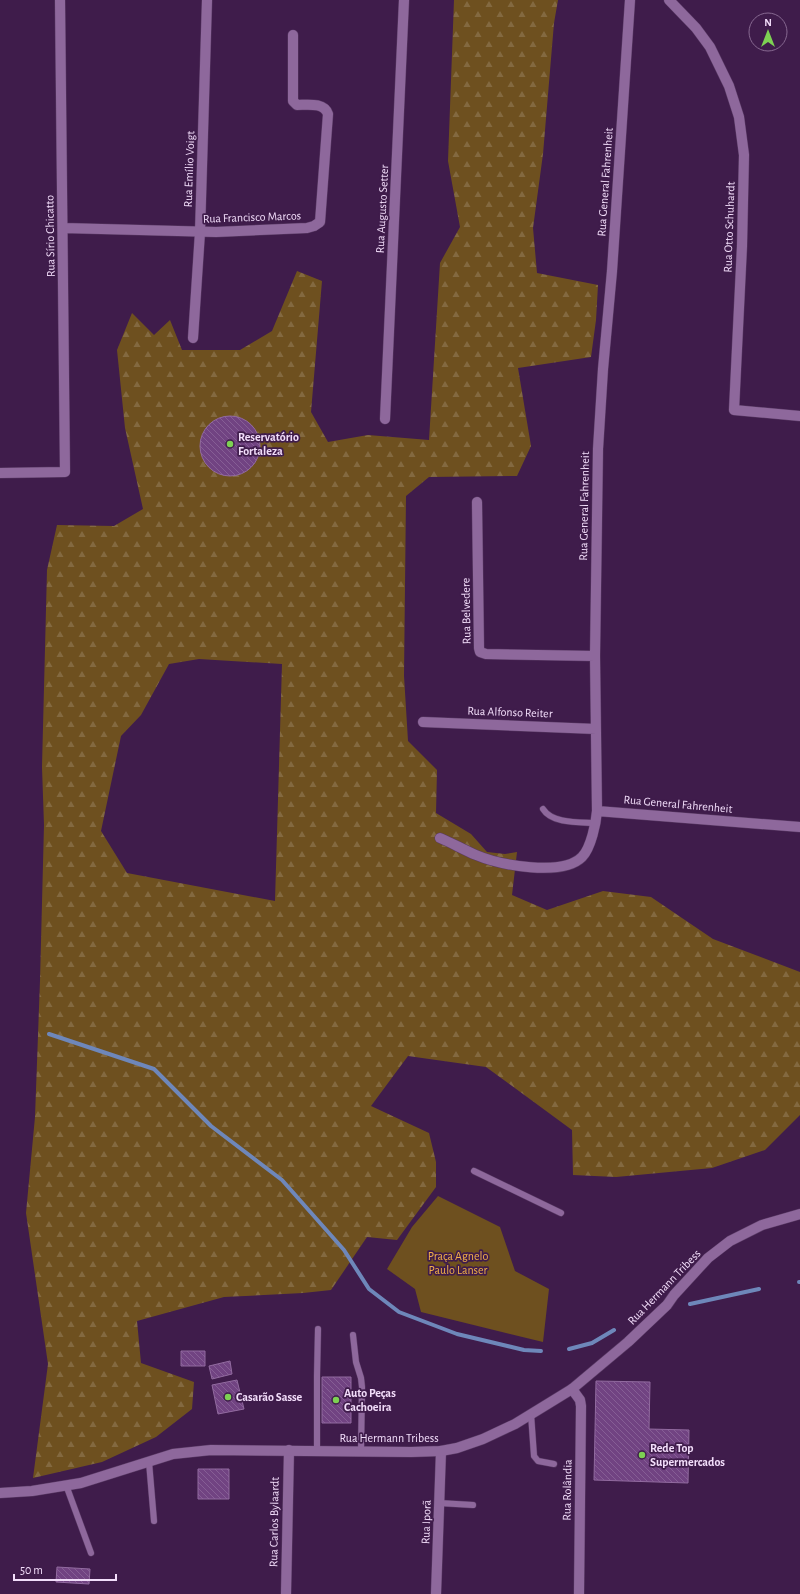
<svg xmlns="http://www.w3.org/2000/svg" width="800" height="1594" font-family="'Alegreya Sans',sans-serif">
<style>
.green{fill:#6e501f}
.forest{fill:url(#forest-firs);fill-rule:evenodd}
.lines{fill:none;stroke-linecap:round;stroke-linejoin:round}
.stream{stroke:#6e87ba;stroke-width:4}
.building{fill:url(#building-back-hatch);stroke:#926ba0}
.service-casing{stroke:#5a3b65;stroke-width:7}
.minor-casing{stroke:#5a3b65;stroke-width:11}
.secondary-casing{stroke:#5a3b65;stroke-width:11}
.service{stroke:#8e689c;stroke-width:6}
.minor{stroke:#8e689c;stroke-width:10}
.secondary{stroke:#8e689c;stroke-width:10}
.poi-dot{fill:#7dd153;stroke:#3f1c4b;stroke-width:1.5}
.labels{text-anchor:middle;stroke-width:3.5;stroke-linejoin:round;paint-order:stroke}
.street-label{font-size:12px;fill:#f2ddfa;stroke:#3f1c4b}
.poi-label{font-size:12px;font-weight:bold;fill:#f2ddfa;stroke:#3f1c4b;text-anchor:start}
.park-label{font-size:12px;fill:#f2b148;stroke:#3f1c4b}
</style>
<defs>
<pattern id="forest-firs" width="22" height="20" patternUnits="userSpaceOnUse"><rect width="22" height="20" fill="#6e501f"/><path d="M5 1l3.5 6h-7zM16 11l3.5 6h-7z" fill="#836940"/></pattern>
<pattern id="building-back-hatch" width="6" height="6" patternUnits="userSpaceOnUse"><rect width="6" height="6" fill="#714382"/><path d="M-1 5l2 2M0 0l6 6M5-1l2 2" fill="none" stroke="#865e95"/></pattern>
</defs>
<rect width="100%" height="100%" fill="#3f1c4b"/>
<!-- green -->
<path class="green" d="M438,1196l62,31 15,44 34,18 -6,53 -122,-30 -6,-23 -28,-20 25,-42z"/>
<!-- forest -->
<path class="forest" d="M454,0h104l-4,23 -11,131 -10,74 4,45 61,12 -2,35 -5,37 -73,11 13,78 -14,30 -88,1 -23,19 -2,180 4,65 29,29 -1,43 35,21 16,18 18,2 12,-2 -5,43 35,15 56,-19 48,6 62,42 87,33v143l-35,35 -53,18 -96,9 -43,-2 -1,-45 -86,-63 -78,-11 -37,50 58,27 7,29v25l-39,53 -30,-3 -36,53 -28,3 -79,4 -87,24 4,42 53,19 -2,27 -36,28 -54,25 -69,16 15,-114 -22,-151 9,-96 5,-136 4,-156 -2,-58 5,-197 10,-45 57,1 29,-17 -18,-81 -8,-78 15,-37 22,22 16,-15 12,30h58l32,-19 25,-60 25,10 -11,131 17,30 40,-7 61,5 11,-177 20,-36 -12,-66zM199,659l83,5 -7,237 -148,-28 -26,-42 20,-95 20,-21 28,-51z"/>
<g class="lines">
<!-- stream -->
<path class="stream" d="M49,1034l105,35 57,57 71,54 62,70 25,39 30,23 58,22 67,16 17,1
M799,1282h1
M690,1304l69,-15
M569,1349l23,-6 22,-13"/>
</g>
<!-- building -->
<path class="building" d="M200 446a30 30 0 1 1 60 0a30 30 0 1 1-60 0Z
M181,1351h24v15h-24z
M230,1361l2,13 -20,5 -3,-13z
M322,1377h29v46h-29z
M237,1380l7,29 -26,5 -6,-29z
M596,1381l54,1 -1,47 40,1 -1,53 -94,-3z
M198,1469h31v30h-31z
M57,1567l33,2 -1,15 -33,-2z"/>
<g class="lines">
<defs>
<path id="service" d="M543,809c9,15 37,13 53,14
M474,1171l87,42
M353,1335l3,27 5,16 1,9 -1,65
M531,1414l3,42 4,5 16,3
M317,1451v-75l1,-47
M149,1462l5,59
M66,1485l25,68
M439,1503l34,2"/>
<path id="minor" d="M669,0l27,28 14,19 19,39 10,31 5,38 -2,91 -8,164 66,6
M63,228l153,4 91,-4 7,-2 6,-4 8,-108c-4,-12 -21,-9 -31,-9l-4,-4v-66
M193,338l7,-106 7,-232
M385,419l19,-419
M0,473l65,-1 -5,-472
M477,502l2,146 1,4 6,2 109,2
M423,722l173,7
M597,811l203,16
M440,838c12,5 24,12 36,17 24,10 86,22 106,2 9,-9 14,-34 15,-46l-2,-155 3,-207 5,-80 9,-98 18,-271
M572,1389l8,11 1,6 -2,188
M286,1594l3,-144
M436,1594l5,-143"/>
<path id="secondary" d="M0,1493l32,-2 49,-8 92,-29 38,-4 200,2 30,-1 16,-3 26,-9 32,-15 31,-19 26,-16 56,-47 39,-37 7,-10 34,-37 22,-17 32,-16 38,-11"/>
</defs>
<!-- service casing -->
<use href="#service" class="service-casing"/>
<!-- minor casing -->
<use href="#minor" class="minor-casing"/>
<!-- secondary casing -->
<use href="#secondary" class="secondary-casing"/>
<!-- service -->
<use href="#service" class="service"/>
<!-- minor -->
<use href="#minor" class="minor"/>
<!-- secondary -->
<use href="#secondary" class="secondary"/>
</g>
<!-- markers -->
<g class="poi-dot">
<circle cx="230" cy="444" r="4"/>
<circle cx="228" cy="1397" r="4"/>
<circle cx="336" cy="1400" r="4"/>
<circle cx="642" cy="1455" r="4"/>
</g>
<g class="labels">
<!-- street labels -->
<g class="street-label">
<text transform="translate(189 169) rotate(-88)" y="4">Rua Emílio Voigt</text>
<text transform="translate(605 182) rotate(-86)" y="4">Rua General Fahrenheit</text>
<text transform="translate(382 209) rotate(-87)" y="4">Rua Augusto Setter</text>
<text transform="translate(252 217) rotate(-2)" y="4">Rua Francisco Marcos</text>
<text transform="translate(729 227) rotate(-88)" y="4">Rua Otto Schuhardt</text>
<text transform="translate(50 236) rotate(-91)" y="4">Rua Sírio Chicatto</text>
<text transform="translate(584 506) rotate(-89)" y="4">Rua General Fahrenheit</text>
<text transform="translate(466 611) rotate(-91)" y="4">Rua Belvedere</text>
<text transform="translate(510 712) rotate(2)" y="4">Rua Alfonso Reiter</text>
<text transform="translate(678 804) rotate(5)" y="4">Rua General Fahrenheit</text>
<text transform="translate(664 1287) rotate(-46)" y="4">Rua Hermann Tribess</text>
<text x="389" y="1442">Rua Hermann Tribess</text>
<text transform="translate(567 1490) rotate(-89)" y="4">Rua Rolândia</text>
<text transform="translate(274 1522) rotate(-89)" y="4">Rua Carlos Bylaardt</text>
<text transform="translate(426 1522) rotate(-88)" y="4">Rua Iporã</text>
</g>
<!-- poi labels -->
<g class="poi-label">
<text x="238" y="441">Reservatório<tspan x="238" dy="14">Fortaleza</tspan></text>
<text x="344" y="1397">Auto Peças<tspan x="344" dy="14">Cachoeira</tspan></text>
<text x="236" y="1401">Casarão Sasse</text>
<text x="650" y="1452">Rede Top<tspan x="650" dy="14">Supermercados</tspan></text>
</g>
<!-- park labels -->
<g class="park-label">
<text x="458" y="1260">Praça Agnelo<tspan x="458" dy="14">Paulo Lanser</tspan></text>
</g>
</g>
<!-- north arrow -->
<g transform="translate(768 32)"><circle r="19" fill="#3f1c4b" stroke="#876991"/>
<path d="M0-3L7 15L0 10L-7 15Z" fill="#7dd153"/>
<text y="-6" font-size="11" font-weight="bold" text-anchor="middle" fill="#f2ddfa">N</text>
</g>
<!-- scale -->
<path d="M14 1574v6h102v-6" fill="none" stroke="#f2ddfa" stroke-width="2"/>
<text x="20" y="1574" font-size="12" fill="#f2ddfa" stroke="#3f1c4b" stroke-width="3" paint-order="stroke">50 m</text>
</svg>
